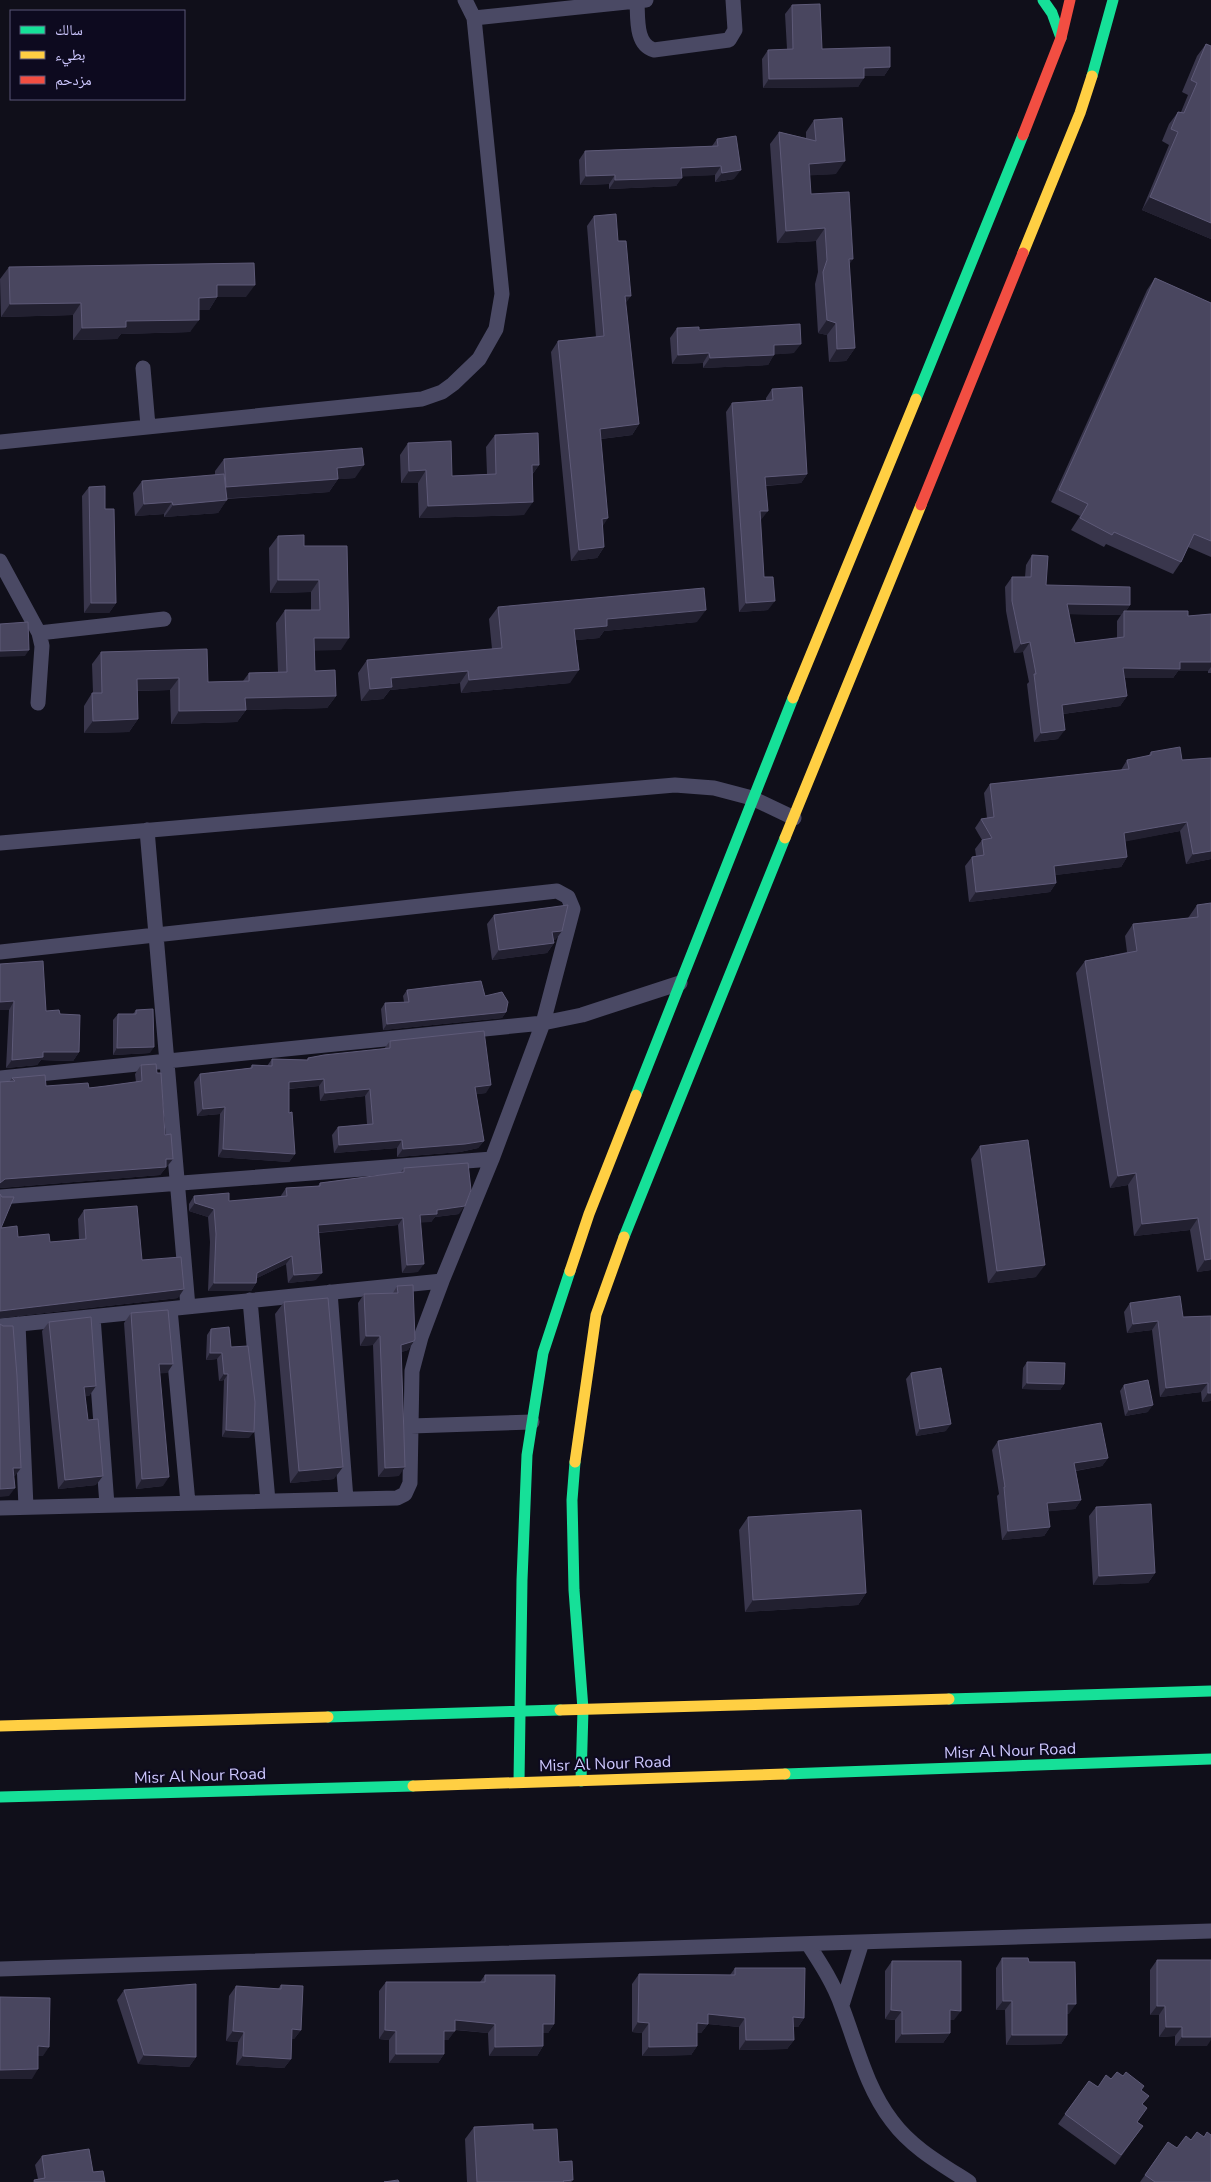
<svg xmlns="http://www.w3.org/2000/svg" width="1211" height="2182" font-family="'Nunito Sans','Noto Naskh Arabic',sans-serif">
<style>
.lines{fill:none;stroke-linecap:round;stroke-linejoin:round}
.street{stroke:#4a4964;stroke-width:15}
.fast{stroke:#16e098;stroke-width:11}
.slow{stroke:#ffcf43;stroke-width:11}
.jam{stroke:#f24e42;stroke-width:11}
.wall{fill:#39364c;fill-rule:evenodd}
.shaded-wall{fill:#222030}
.building{fill:#49465f;stroke:#5e5a78}
.labels{text-anchor:middle;stroke-width:4;stroke-linejoin:round;paint-order:stroke}
.street-label{font-size:16px;fill:#cec8ff;stroke:#0d0a1f}
</style>
<rect width="100%" height="100%" fill="#100f1a"/>
<g class="lines">
<!-- street -->
<path class="street" d="M637,1c1,16 -2,44 17,49l75,-10 6,-10 -2,-30
M474,18l172,-18
M143,368l5,58
M0,442l422,-43 20,-7 11,-8 26,-25 17,-30 6,-35 -28,-276 -9,-18
M0,561l39,72 3,13 -4,57
M39,633l125,-14
M147,830l41,477
M0,843l675,-58 39,3 38,10 42,20
M0,952l557,-61 11,6 5,12 -30,114 -51,136 -50,122 -21,56 -9,34 -2,112 -5,11 -8,4 -397,10
M0,1078l543,-55 39,-8 98,-32
M0,1197l492,-38
M330,1292l16,207
M250,1300l18,201
M170,1309l18,194
M93,1317l14,188
M18,1324l8,183
M0,1326l442,-45
M411,1426l121,-4
M808,1944c13,20 26,40 34,63 15,39 24,80 50,114 20,27 49,43 77,61
M0,1969l1211,-38
M842,2005l20,-63"/>
<!-- fast -->
<path class="fast" d="M1043,0l9,13 9,25
M1092,76l21,-76
M916,399l107,-264
M636,1095l157,-397
M624,1237l161,-399
M575,1462l-3,38 2,90 9,119 -2,72
M949,1699l262,-8
M328,1717l232,-7
M785,1774l426,-15
M519,1782l3,-202 5,-125 16,-102 27,-82
M0,1797l413,-11"/>
<!-- slow -->
<path class="slow" d="M1023,253l57,-140 12,-37
M793,698l123,-299
M785,838l136,-333
M570,1271l19,-57 47,-119
M575,1462l21,-147 28,-78
M560,1710l389,-11
M0,1726l328,-9
M413,1786l372,-12"/>
<!-- jam -->
<path class="jam" d="M1023,135l38,-97 9,-38
M921,505l102,-252"/>
</g>
<!-- wall -->
<path class="wall" d="M792,5l30,44 68,18 -6,9h-20l-6,11 -95,1 -1,-29 6,-9 19,-1 -2,-35z
M1206,44l5,2v193l-69,-29 27,-65 -7,-4 7,-17 9,-12h3l7,-17 -6,-3 15,-36z
M814,120l22,54 -27,1 2,19 38,71 6,83 -9,13 -17,1 -2,-27 -9,-2 -3,-49 3,-12 -2,-31 -39,2 -7,-99 9,-12 27,6v-6z
M717,139l17,40 -19,3v-7l-33,1 -6,10 -67,3v-5l-29,1 -1,-25 6,-9 127,-5z
M594,216l24,25 21,183 -7,11 -31,4 1,87 2,21 -7,11 -26,3 -20,-209 7,-11 38,-4 -9,-111z
M9,267l237,30h-29l-8,13h-10l-9,22 -69,2 -4,5 -44,1v-25l-72,2 -1,-38z
M1155,278l56,25v254l-23,-10 -7,15 -8,12 -67,-30 -2,3 -33,-17 9,-14 -29,-14 96,-212z
M677,328l22,2 95,23 -20,1 -6,11 -65,3v-5l-31,1 -2,-26z
M772,389l35,85 -6,9 -35,3 -5,34h-1l4,57 4,33 -29,2 -13,-200 6,-9 34,-3v-2z
M495,435l44,30 -7,10 -8,40 -105,3 -1,-35h-17l-1,-28 8,-12 44,33 35,-2 -1,-27z
M224,459l131,19 -17,1 -9,13 -102,7 -9,14 -54,4v-3l-29,2 -2,-23 9,-12 73,-6v-4z
M89,487l16,22 11,94 -7,10h-25l-2,-117z
M278,536l26,10h43l-6,104h-27l1,21 21,25 -9,12 -81,2 -9,12 -66,2 -1,-34 -33,1 1,28 -9,13 -45,1v-27l8,-13h1l-1,-29 9,-12 107,30 35,-1 6,-8 29,-1 -2,-49 9,-13h26v-18l-41,1 -1,-45z
M1032,555l14,30 84,20 -4,6 62,5 23,-2v59h-3v-2h-30l-5,7h-48l2,18 -7,10 -57,8 -5,25 -24,3 -7,-58 2,-2 -6,-30 -9,1 -8,-42 -1,-24 7,-10h13l1,-12zM1069,614l52,1 -4,6v17l-42,5z
M498,607l199,15 -93,9 -5,7 -23,2 -6,43 -109,10 -1,-10 -70,7 -7,9 -22,2 -3,-28 9,-13 125,-11 -3,-30z
M1151,752l31,8 29,-2v101l-25,5 -6,-33 -55,10 2,16 -6,10 -66,8 1,8 -6,9 -81,10 -4,-36 7,-9 4,-1 -1,-7 7,-9 -7,-12 6,-9 6,-1 -3,-25 6,-9 131,-14 6,-10 21,-4z
M1211,903v367l-14,2 -7,-42 -56,6 -6,-51 -18,3 -34,-215 9,-12 42,-9 -2,-16 8,-12 55,-6 9,-13z
M494,915l68,16 -7,9h-2l1,3 -7,10 -55,7 -5,-36z
M0,964l46,47 14,3 19,38 -6,9 -32,-1 -4,5 -31,3 3,-58z
M407,990l78,6 21,16 -4,6 -119,12 -2,-21 4,-6 19,-1 -1,-6z
M136,1010l14,43 -37,2v-35l5,-6h15z
M390,1041l96,52 -10,1 8,47 -6,7 -18,4 -63,5v-9l-63,5 -2,-18 6,-8 29,-3 -2,-28 -45,5 -1,-15 -30,3v24l6,41 -6,8 -71,-5 2,-43 -23,2 -3,-34 6,-8 50,-6 2,-3 15,1 5,-7 35,1 1,-2 76,-9z
M141,1065l16,8 8,62 8,24 -13,16 -160,13v-106h9l3,-4 34,8 43,2 17,-2 30,-4 -1,-8z
M980,1146l56,131 -48,6 -17,-124z
M404,1168l55,46 -24,3 -4,5h-11l-2,50 -16,1 -4,-48 -79,8 -3,47 -28,3 -2,-19 -29,14 -1,5 -5,8h-43l2,-49 -2,-25 -19,-6v-7l5,-8 35,5 51,-4 6,-9 32,-2 2,-3 80,-10z
M0,1194l1,34 17,9 32,5 29,-3 -1,-20 6,-9 58,50 36,38 -178,20z
M397,1286l17,55 -6,9 -7,2 -2,124 -21,1 -5,-132 -13,1 -2,-43 6,-9 29,-1z
M284,1302l50,177 -44,4 -15,-169z
M1130,1303l53,14 28,-1v85l-9,1 -1,-10 -41,5 -8,-67 -25,3 -3,-21z
M131,1313l42,51 -6,9h-7l3,113 -27,3 -12,-166z
M49,1322l47,64 -7,10h-4l11,89 -38,4 -16,-158z
M211,1329l20,18 18,91 -27,-1 2,-57 -5,1 -2,-22 -11,1 1,-25z
M1027,1362l37,22 -4,6 -38,-1 1,-21z
M911,1373l35,58 -30,5 -10,-57z
M1124,1385l24,27 -23,4 -5,-25z
M998,1441l110,17 -6,8 -26,5 5,29 -6,9 -27,2 2,16 -6,9 -42,4 -5,-44 2,-2 -7,-44z
M1096,1507l59,66 -7,10 -55,2 -4,-69z
M748,1517l118,76 -8,12 -113,7 -6,-82z
M1002,1958l27,4 40,52h-2v21l-6,9 -55,1 -1,-35h-9v-42z
M1157,1960l50,86h-32v-10l-16,1v-22h-9v-45z
M892,1961l62,59h-4v13l-7,10h-48v-23l-10,-1v-48z
M735,1968l69,50 -6,9h-5l1,13 -7,9 -48,1v-23l-31,-3 -7,9h-4v13l-6,9 -49,1v-23l-10,-1v-48l7,-10 91,1z
M485,1975l69,49 -6,9h-5v13l-6,10h-48l-1,-23 -33,-3 -7,10h-4v14l-6,9h-49v-23l-10,-1v-48l7,-9h94z
M281,1985l20,45 -7,9h-2l-1,20 -7,9 -48,-3 2,-23 -12,-1 3,-45 7,-10 42,3z
M124,1990l72,67 -7,10 -51,-3 -21,-64z
M1111,2079l30,11 1,15 -5,17 6,4 -28,39 -57,-41 31,-43 9,6z
M474,2127l85,35 13,20h-105l-2,-43z
M1168,2142l9,6 34,34h-71z
M42,2156l51,16 12,10h-72l1,-2 4,-1 -3,-14z"/>
<!-- shaded-wall -->
<path class="shaded-wall" d="M890,67l-6,9h-26l6,-8z
M864,78l-6,9 -95,1 6,-9z
M845,161l-9,13 -36,2 9,-12z
M721,166l-6,9 -40,2 6,-9z
M741,170l-7,9 -19,3 7,-9z
M615,175l-6,9 -29,1 6,-9z
M682,178l-6,8 -67,3 6,-9z
M1150,197l61,26v16l-69,-29z
M825,228l-9,13 -39,2 9,-12z
M849,259h4l-8,12z
M217,285h38l-9,12h-38z
M625,296h6l-8,11z
M217,297l-8,13h-19l9,-12z
M81,303l-8,12 -72,2 9,-13z
M199,320l-9,12 -69,2 -4,5 -44,1 9,-12 44,-7z
M827,320l9,3 -9,12 -9,-2z
M801,344l-7,9 -27,2 7,-10z
M855,348l-9,13 -17,1 8,-13z
M709,353l-6,10 -31,1 6,-9z
M774,355l-6,10 -65,3 7,-10z
M639,424l-7,11 -40,5 8,-11z
M364,465l-9,13 -27,2 9,-12z
M532,465h7l-9,12z
M426,470l-8,13h-17l8,-12z
M807,474l-6,9 -42,3 6,-9z
M338,479l-9,13 -112,7 9,-12z
M227,500l-9,13 -54,4 9,-12z
M172,502l-8,12 -29,2 9,-12z
M533,502l-9,13 -105,3 9,-12z
M760,511h8l-7,9 -8,1z
M608,518l-7,11 1,-10z
M604,547l-7,11 -26,3 8,-11z
M278,580h41l-8,12 -41,1z
M775,601l-7,9 -29,2 7,-9z
M91,603h25l-7,10h-25z
M1067,604l63,1 -6,9v-3l-3,4 -61,-1z
M706,610l-9,12 -93,9 -5,7 -33,3 8,-12 33,-10z
M314,638h35l-8,12 -36,1z
M1030,642l-7,10 -9,1 7,-9z
M29,650l-4,6 -25,1v-6z
M1180,662h31v5l-3,4h-30l-5,7h-57l7,-10z
M579,670l-9,13 -109,10 8,-13z
M468,671l-8,12 -70,7 -7,9 -22,2 9,-12 21,-11z
M179,678l-9,12 -42,1 9,-12z
M336,696l-9,12 -81,2 -9,12 -66,2 8,-13 66,-13z
M1127,696l-7,10 -65,9 7,-10z
M138,719l-9,13 -45,1 9,-12z
M1065,730l-7,9 -24,3 7,-9z
M1187,822l-7,9 -62,12 6,-10z
M1211,851v8l-25,5 7,-10z
M1127,857l-6,10 -73,9 6,-10z
M1056,883l-6,9 -81,10 7,-10z
M562,931l-7,9 -9,1 6,-9z
M554,943l-7,10 -55,7 7,-10z
M14,1001l-5,9h-9v-8z
M506,1012l-4,6 -119,12 4,-6z
M154,1047l-4,6 -37,2 4,-7z
M43,1052h36l-6,9 -32,-1 -4,5 -31,3 6,-8z
M324,1079l-5,7 -35,3 5,-7z
M491,1085l-5,8 -16,2 5,-8z
M370,1089l-5,7 -45,5 5,-8z
M225,1107l-5,7 -23,2 6,-7z
M402,1140l-5,8 -63,5 5,-8z
M484,1141l-6,7 -18,4 -63,5 6,-8z
M223,1149l72,5 -6,8 -71,-5z
M173,1159l-13,16 -160,13v-5l5,-4z
M1136,1173l-8,12 -18,3 8,-12z
M195,1203l19,6 -6,8 -19,-6z
M465,1206l-6,8 -24,3 -4,5 -17,1 6,-8 17,-5z
M403,1218l-5,7 -86,8 6,-8z
M1198,1218l-8,12 -56,6 8,-12z
M292,1256l-6,8 -35,17 6,-8z
M1211,1259v11l-14,2 8,-12z
M424,1264l-6,8 -16,1 5,-8z
M1045,1265l-9,12 -48,6 9,-12z
M322,1273l-6,7 -28,3 6,-8z
M214,1283h42l-5,8h-43z
M184,1289l-6,9 -178,20v-8z
M1158,1321l-6,9 -25,3 6,-9z
M366,1336h14l-7,9 -13,1z
M414,1341l-6,9 -14,5 7,-10z
M210,1353h12l-5,6 -11,1z
M159,1364h14l-6,9 -14,1z
M224,1374h4l-4,6 -5,1z
M1027,1383l37,1 -4,6 -38,-1z
M1208,1383l-7,9 -41,5 6,-9z
M96,1386l-7,10 -11,1 6,-10z
M1208,1393h3v8l-9,1z
M1153,1405l-5,7 -23,4 4,-6z
M951,1424l-5,7 -30,5 4,-7z
M226,1430l28,2 -5,6 -27,-1z
M1108,1458l-6,8 -34,6 6,-9z
M343,1467l-9,12 -44,4 9,-12z
M405,1467l-6,9 -21,1 7,-9z
M13,1468h8l-6,8 -8,1z
M103,1476l-7,9 -38,4 7,-9z
M169,1477l-6,9 -27,3 6,-10z
M15,1488l-6,8 -9,1v-8z
M1081,1500l-6,9 -34,3 6,-9z
M1050,1527l-6,9 -42,4 6,-9z
M1155,1573l-7,10 -55,2 6,-9z
M866,1593l-8,12 -113,7 8,-12z
M1003,2001h9l-7,9h-9z
M1067,2004h9l-7,10 -9,-1z
M1157,2006h8l-6,9h-9z
M891,2010l11,1 -7,9 -10,-1z
M950,2010l11,1 -7,9h-11z
M708,2014l37,4 -6,9 -31,-3 -7,9h-11l7,-10z
M793,2017l11,1 -6,9h-11z
M455,2020l40,4 -7,9 -39,-4z
M638,2022l11,1 -7,10 -10,-1z
M543,2024h11l-6,9h-12z
M1166,2027h16l-7,9 -16,1z
M292,2029l9,1 -7,9h-8z
M385,2030l11,1 -7,9 -10,-1z
M233,2031l11,1 -6,10 -12,-1z
M444,2031h11l-7,9h-11z
M950,2033l-7,10h-48l7,-9z
M1012,2035h55l-6,9 -55,1z
M1182,2037h29v3l-4,6h-32z
M746,2040h48l-7,9 -48,1z
M38,2046l11,1 -6,9h-11z
M543,2046l-6,10h-48l6,-9z
M697,2046l-6,9 -49,1 7,-9z
M396,2054h48l-6,9h-49z
M144,2055l52,2 -7,10 -51,-3z
M243,2056l48,3 -7,9 -48,-3z
M38,2069l-6,10h-32v-9z"/>
<!-- building -->
<path class="building" d="M820,4l2,45 68,-2v20l-26,1v10l-95,1 -1,-29 25,-1 -1,-44z
M1206,44l5,2v177l-61,-26 28,-65 -7,-3 7,-17 6,1 13,-30 -6,-3z
M842,118l3,43 -36,3 2,30 38,-2 4,67h-4l6,89 -18,1 -1,-26 -9,-3 -4,-48 4,-12 -2,-32 -39,3 -7,-99 37,9 -2,-21z
M736,136l5,34 -19,3 -1,-7 -40,2 1,10 -67,2v-5l-29,1 -1,-25 133,-5 -1,-7z
M616,214l2,27h8l5,55h-6l14,128 -39,5 8,89 -6,1 2,28 -25,3 -21,-209 46,-5 -10,-120z
M254,263l1,22h-38v12l-18,1v22l-73,1v6l-44,1 -1,-25 -71,1 -1,-37z
M1155,278l56,25v238l-17,-7 -13,28 -67,-30 -2,3 -32,-17 8,-14 -29,-14z
M800,324l1,20 -27,1v10l-64,3 -1,-5 -31,2 -1,-27 22,-1v3z
M802,387l5,87 -42,3 3,34h-8l4,66h9l2,24 -29,2 -14,-200 41,-3 -1,-11z
M538,433l1,32h-7l1,37 -105,4 -2,-36 -17,1 -1,-28 43,-2 1,35 44,-2 -1,-39z
M362,448l2,17 -27,3 1,11 -112,8 -2,-28z
M224,474l3,26 -54,5 -1,-3 -28,2 -2,-23z
M105,486v23h9l2,94h-25l-2,-116z
M304,535v11h43l2,92h-35l1,33 20,-1 1,26 -91,2 1,12 -67,1v-33l-42,1 1,40 -45,2 -1,-28h10l-1,-41 106,-3 1,33 41,-1v-8l38,-1 -2,-62h35l-1,-30h-41v-44z
M1032,555l16,1 -2,29 84,2v18l-63,-1 8,39 49,-6v-26h64v5l23,-2v48h-31v7l-57,-1 4,28 -65,9 3,25 -24,3 -7,-59h2l-6,-32 -9,2 -9,-43v-24h19z
M704,588l2,22 -99,9v7l-33,3 5,41 -110,10 -1,-9 -77,7 1,9 -22,2 -3,-29 135,-12 -4,-41z
M28,622l1,28 -29,1v-27z
M1180,747l2,13 29,-2v93l-18,3 -6,-32 -63,11 3,24 -73,9 2,17 -80,9 -4,-35 12,-2 -2,-15 10,-2 -11,-19 13,-2 -4,-33 139,-15 -2,-9 24,-5v-3z
M1211,903v356l-6,1 -7,-42 -56,6 -6,-51 -18,3 -33,-215 52,-10 -4,-27 65,-7 -1,-12z
M568,905l-6,26 -10,1 2,11 -55,7 -5,-35z
M43,961l3,50 13,-1 1,4 20,1 -1,37h-36v5l-31,3 2,-59 -14,1v-38z
M481,981l4,15 17,-4 6,10 -2,10 -119,12 -2,-21 24,-1 -2,-12z
M153,1009l1,38 -37,1 1,-34h18v-4z
M484,1031l7,54 -16,2 9,54 -19,3 -62,5 -1,-9 -63,5 -1,-18 35,-3 -3,-35 -45,4 -1,-14 -35,3v31l3,-1 3,42 -72,-5 2,-42 -22,2 -3,-35 52,-6v-3l20,1v-7l36,1v-2l16,-3 66,-7v-7z
M156,1064l1,9h4l4,62 6,-1 2,25h-7v8l-161,12 -5,4v-101l15,-1 -3,-3 33,-3 1,11 42,-3 1,5 17,-2 36,-5 -1,-16z
M1028,1140l17,125 -48,6 -17,-125z
M468,1163l3,27 -6,16 -28,4v4l-17,1 4,49 -17,1 -4,-47 -85,7 4,48 -28,2 -2,-19 -35,17 -1,10h-42l2,-49 -2,-25 -19,-6 -1,-7 35,-3v8l58,-5 -1,-8 34,-2v-3l84,-11v-4z
M0,1194l2,3h12l-13,31 16,-2 1,11 31,-3 1,8 36,-3 -2,-29 53,-4 5,54 39,-3 3,32 -184,22z
M413,1285l2,54 -1,2 -13,4 4,122 -20,1 -5,-132h-14l-2,-42 34,-1 -1,-7z
M1180,1296l3,21 28,-1v77h-3v-10l-42,5 -8,-67 -25,3 -3,-21z
M328,1298l15,169 -44,4 -15,-169z
M168,1310l5,54h-14l10,113 -27,2 -11,-166z
M91,1317l5,69 -12,1 4,33 10,-1 5,57 -38,4 -16,-158z
M0,1324l3,2h10l4,50 4,92h-8l2,20 -15,1z
M229,1327l2,20 17,-1 7,56 -1,30 -28,-2 2,-56h-4l-2,-21h-12l1,-24z
M1027,1362l38,1 -1,21 -37,-1z
M941,1368l10,56 -31,5 -9,-56z
M1148,1380l5,25 -24,5 -5,-25z
M1101,1423l7,35 -34,5 7,37 -34,3 3,24 -42,4 -4,-44h1l-7,-46z
M1151,1504l4,69 -56,3 -3,-69z
M861,1510l5,83 -113,7 -5,-83z
M1002,1958h26l1,4h46l1,42h-9v31h-55v-34h-9z
M1157,1960h54v77h-29v-10h-16l-1,-21h-8z
M892,1961h69v50l-11,-1v23l-48,1v-23l-11,-1z
M735,1968h70l-1,50 -11,-1 1,23h-48l-1,-22 -37,-4v10l-11,-1v23l-48,1v-24l-11,-1 1,-48 96,1z
M485,1975h70l-1,49h-11v22l-48,1v-23l-40,-4v11h-11v23h-48v-23l-11,-1 1,-48h99z
M196,1984v73l-52,-2 -20,-65z
M281,1985l22,1 -2,44 -9,-1 -1,30 -48,-3 1,-24 -11,-1 3,-45 45,3z
M0,1997l50,1 -1,49 -11,-1v23l-38,1z
M1117,2072l6,4 3,-4 18,14 -3,4 8,6 -7,8 5,4 -10,14 6,4 -22,29 -56,-41 24,-33 9,6 8,-12 5,4z
M533,2124v6l24,-1 2,33 13,-1 1,19 -10,1 1,1h-87l-3,-55z
M1197,2132l7,5 3,-5 4,3v47h-56l-10,-7 23,-33 9,6 9,-12 5,4z
M89,2149l4,23 10,-1 2,11h-70l-1,-2 11,-2 -3,-22z
M398,2180l1,2h-15z"/>
<g class="labels">
<!-- street labels -->
<g class="street-label">
<text transform="translate(1010 1750) rotate(-2)" y="6">Misr Al Nour Road</text>
<text transform="translate(605 1763) rotate(-2)" y="6">Misr Al Nour Road</text>
<text transform="translate(200 1775) rotate(-2)" y="6">Misr Al Nour Road</text>
</g>
</g>
<!-- legend -->
<rect x="10" y="10" width="175" height="90" fill="#0d0a1f" stroke="#5a5679"/>
<rect x="20" y="26" width="25" height="8" fill="#16e098" stroke="#5a5679"/>
<text x="55" y="35" font-size="15" fill="#cec8ff">سالك</text>
<rect x="20" y="51" width="25" height="8" fill="#ffcf43" stroke="#5a5679"/>
<text x="55" y="60" font-size="15" fill="#cec8ff">بطيء</text>
<rect x="20" y="76" width="25" height="8" fill="#f24e42" stroke="#5a5679"/>
<text x="55" y="85" font-size="15" fill="#cec8ff">مزدحم</text>
</svg>
